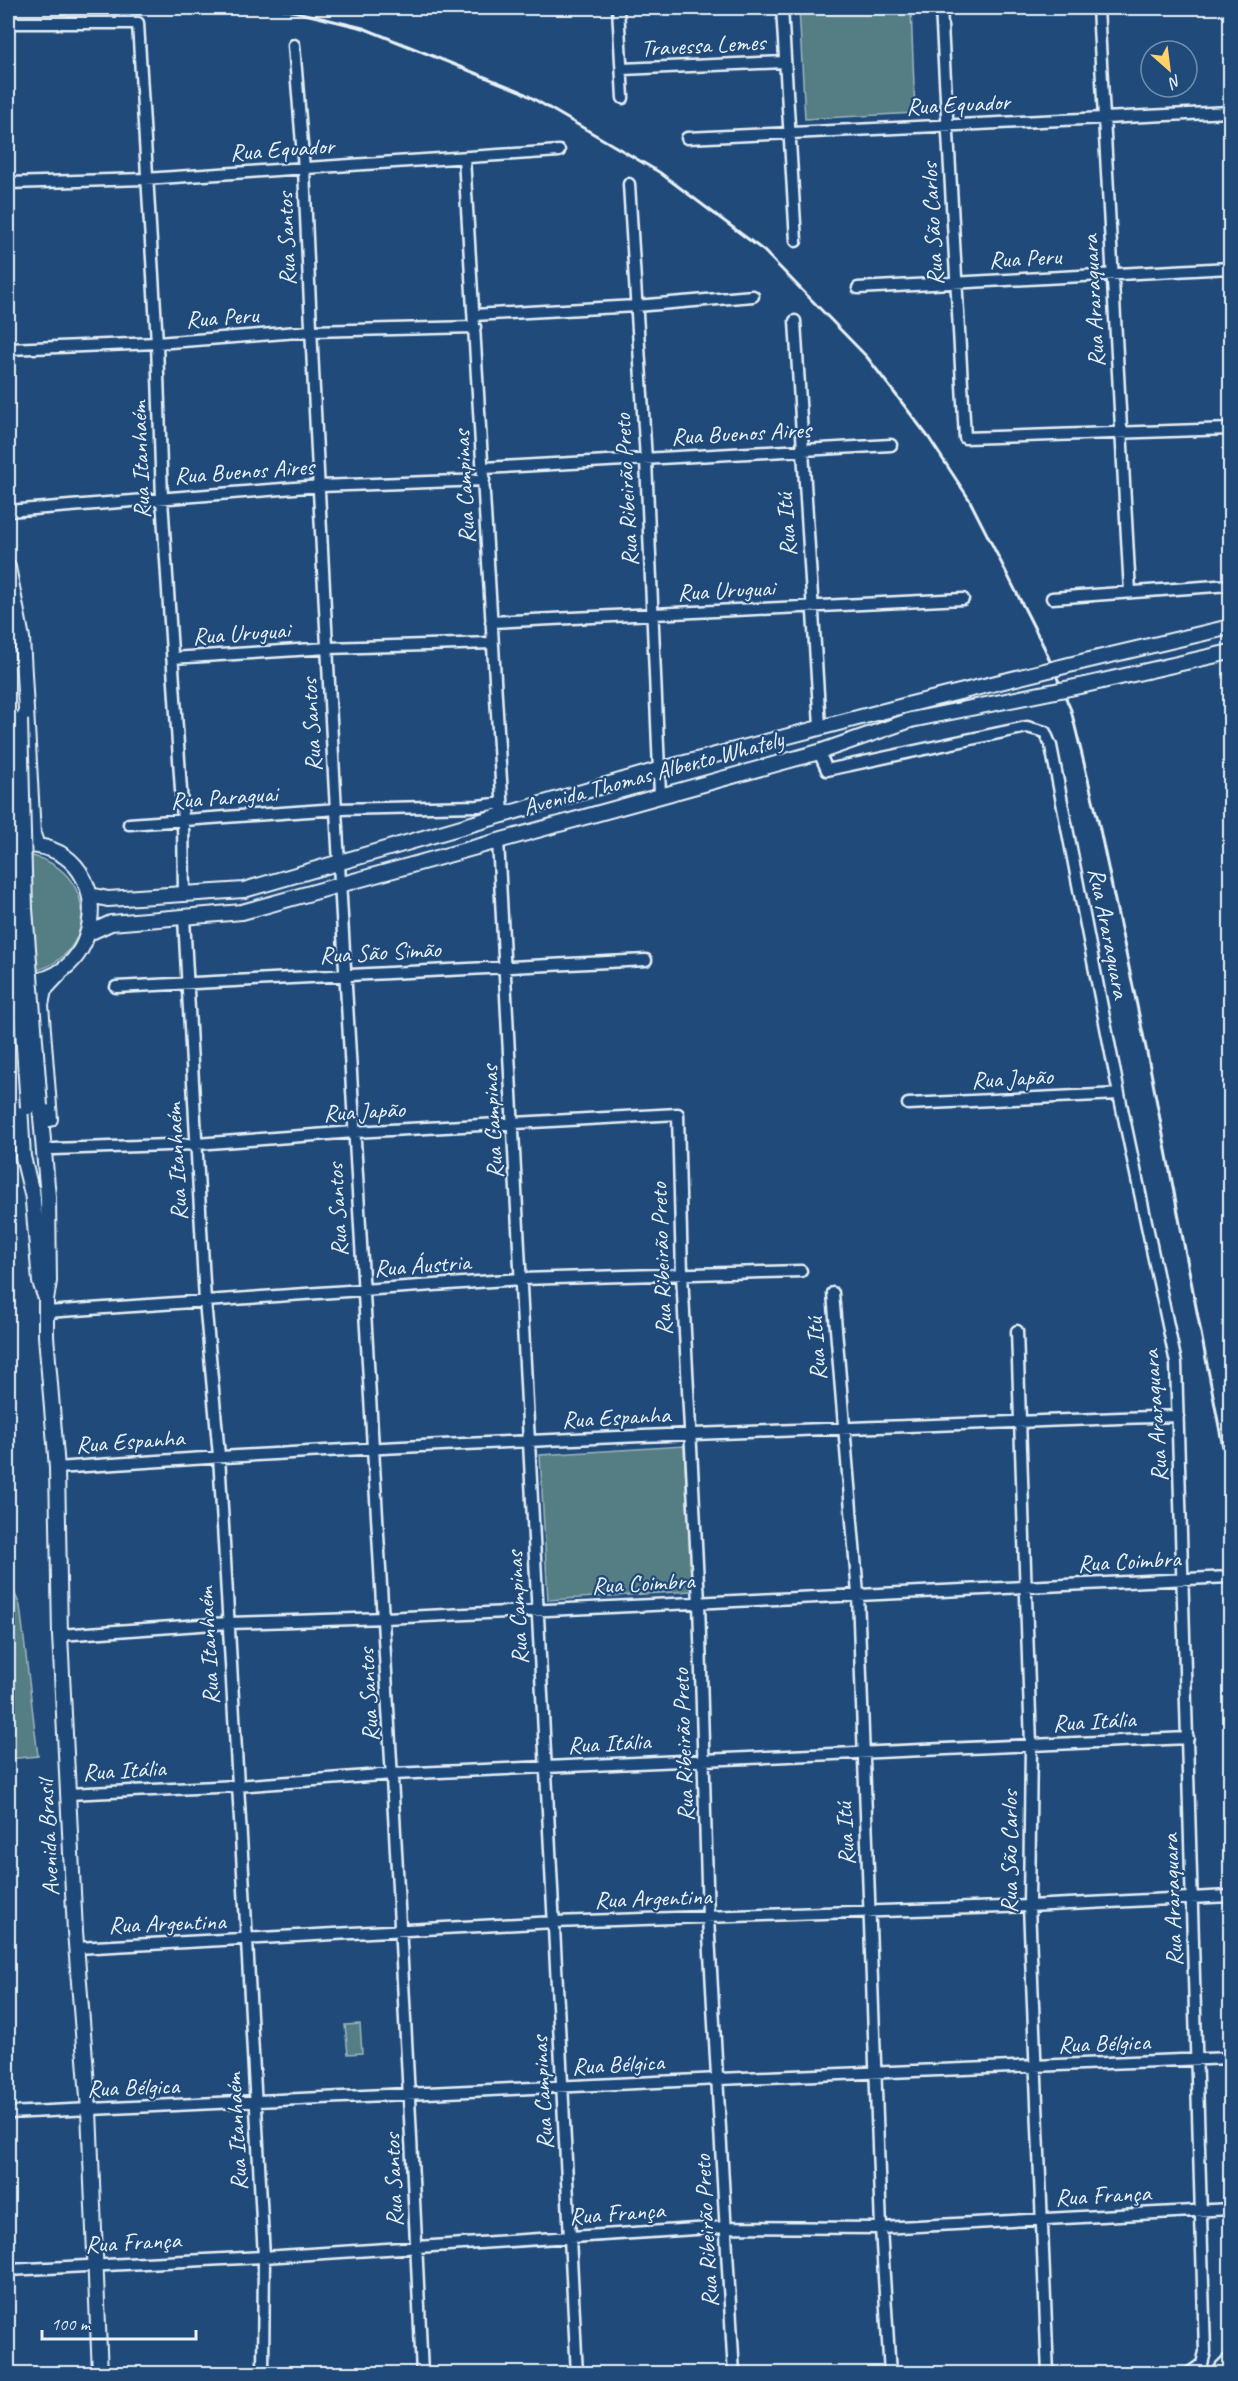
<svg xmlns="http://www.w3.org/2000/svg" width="1238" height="2381" font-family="Caveat,sans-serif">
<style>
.green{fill:#547d84;stroke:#9eb7be;stroke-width:1.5}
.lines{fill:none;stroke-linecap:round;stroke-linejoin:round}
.street-casing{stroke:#e8f1f8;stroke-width:15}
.secondary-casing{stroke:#e8f1f8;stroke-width:18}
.primary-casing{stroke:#e8f1f8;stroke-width:21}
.street{stroke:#1f4a7a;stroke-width:10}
.secondary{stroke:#1f4a7a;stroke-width:14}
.primary{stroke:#1f4a7a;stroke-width:16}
.rail{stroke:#e8f1f8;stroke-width:3}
.secondary-bridge-casing{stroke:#e8f1f8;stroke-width:18;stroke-linecap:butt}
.secondary-bridge{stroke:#1f4a7a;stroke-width:14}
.labels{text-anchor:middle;stroke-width:4.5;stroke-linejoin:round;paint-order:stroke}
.street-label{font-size:24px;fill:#e8f1f8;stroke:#1f4a7a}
</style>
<rect width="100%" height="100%" fill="#1f4a7a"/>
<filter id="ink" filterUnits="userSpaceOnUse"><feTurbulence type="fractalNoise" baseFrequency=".0167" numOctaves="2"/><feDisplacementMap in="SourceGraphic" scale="12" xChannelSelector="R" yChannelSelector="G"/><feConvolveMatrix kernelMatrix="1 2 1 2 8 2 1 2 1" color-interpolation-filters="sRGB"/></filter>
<g filter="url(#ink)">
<!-- green -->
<path class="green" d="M799,8h112l4,105 -110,6z
M28,855c82,17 66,125 -20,117v-116z
M684,1446l8,145 -144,9 -8,-145z
M8,1577l12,29 18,150 -30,3z
M360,2024l2,29 -14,1 -3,-29z"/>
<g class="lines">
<defs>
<path id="street" d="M618,8l5,90
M782,8l14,233
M941,8l24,430 265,-9
M1098,8l32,584
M8,23h130l19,320 5,156 21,322 1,73
M294,45l10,124c31,735 86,1469 118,2205
M622,69l163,-7
M687,138l543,-26
M464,158l39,656
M8,183l137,-4 414,-28
M629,184l17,276 14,334
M858,288l372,-20
M474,315l162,-9 117,-10
M795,321l25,405
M8,349l149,-6 154,-12 164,-4
M484,468l407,-23
M8,511l312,-25 164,-6
M1052,598l178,-13
M491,622l472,-23
M172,658l156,-10 164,-5
M819,752l8,18 200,-43 18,5 6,14 68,348 57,269 29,989 -3,12 -14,10
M129,824l208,-15 141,-3 24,-3
M498,840l79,1534
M184,918l21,383 14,155 28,485 17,316 -1,117
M116,987l530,-27
M908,1104l211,-10
M53,1149l143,-5 158,-12 324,-18 4,160 17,328 9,316 26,456
M833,1293l25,301 23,634 9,146
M47,1312l474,-33 280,-8
M1017,1331l14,414 -2,161 19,468
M57,1468c373,-27 747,-38 1121,-52
M60,1635l168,-12 157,-5 844,-41
M68,1794l169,-8 156,-12 795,-36
M77,1948l477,-26 475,-16 201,-10
M8,2113l711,-34 511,-21
M8,2270l256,-13 462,-30 155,1 349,-19"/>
<path id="secondary" d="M8,567l14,71 11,196 4,12
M1081,662l149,-35
M1085,685l145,-33
M90,895l18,4 136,-9 414,-120 249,-65
M89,933l22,-10 131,-11 577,-160 92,-32
M8,979c93,23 118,-128 21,-134
M8,989l5,11 2,17 8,140 10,41
M40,1106l8,91 1,84 -3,19v36l11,132 3,167 15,296 14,179 11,264
M50,1119l-9,-114 3,-15 15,-16
M32,1190l8,92 5,14"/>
<path id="primary" d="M1218,2374l12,-12"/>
</defs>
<!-- street casing -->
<use href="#street" class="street-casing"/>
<!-- secondary casing -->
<use href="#secondary" class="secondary-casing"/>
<!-- primary casing -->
<use href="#primary" class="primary-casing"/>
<!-- street -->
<use href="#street" class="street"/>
<!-- secondary -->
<use href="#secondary" class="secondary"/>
<!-- primary -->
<use href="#primary" class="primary"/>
<!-- rail -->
<path class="rail" d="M280,8l83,20 157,63 139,81 105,79 103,106 62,81 40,61 75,148 27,63 27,110 52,247 80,417"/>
<defs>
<path id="secondary-bridge" d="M907,705l174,-43
M20,720l5,189 15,197
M911,720l174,-35
M8,722l7,188 13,197"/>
</defs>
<!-- secondary-bridge casing -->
<use href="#secondary-bridge" class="secondary-bridge-casing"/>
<!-- secondary-bridge -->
<use href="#secondary-bridge" class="secondary-bridge"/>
</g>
</g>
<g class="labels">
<!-- street labels -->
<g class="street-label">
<text transform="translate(703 45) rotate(-3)" y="8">Travessa Lemes</text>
<text transform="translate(958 104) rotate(-3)" y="8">Rua Equador</text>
<text transform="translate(282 149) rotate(-4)" y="8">Rua Equador</text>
<text transform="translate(932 224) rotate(-93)" y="8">Rua São Carlos</text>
<text transform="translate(286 239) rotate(-92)" y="8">Rua Santos</text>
<text transform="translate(1025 258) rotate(-3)" y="8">Rua Peru</text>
<text transform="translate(1093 301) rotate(-93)" y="8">Rua Araraquara</text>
<text transform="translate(222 317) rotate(-4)" y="8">Rua Peru</text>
<text transform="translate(741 433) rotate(-3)" y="8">Rua Buenos Aires</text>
<text transform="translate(140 460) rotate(-92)" y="8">Rua Itanhaém</text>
<text transform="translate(244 471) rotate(-4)" y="8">Rua Buenos Aires</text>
<text transform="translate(464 487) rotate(-93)" y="8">Rua Campinas</text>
<text transform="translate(626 490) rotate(-93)" y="8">Rua Ribeirão Preto</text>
<text transform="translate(786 525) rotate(-94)" y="8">Rua Itú</text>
<text transform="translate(726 590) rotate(-3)" y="8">Rua Uruguai</text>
<text transform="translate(241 633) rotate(-4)" y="8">Rua Uruguai</text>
<text transform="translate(311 725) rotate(-93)" y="8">Rua Santos</text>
<text transform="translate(653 773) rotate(-15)" y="8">Avenida Thomas Alberto Whately</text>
<text transform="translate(224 797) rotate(-4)" y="8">Rua Paraguai</text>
<text transform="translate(1109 933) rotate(79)" y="8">Rua Araraquara</text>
<text transform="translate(380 952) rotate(-3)" y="8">Rua São Simão</text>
<text transform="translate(1012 1078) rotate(-3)" y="8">Rua Japão</text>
<text transform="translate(364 1111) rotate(-3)" y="8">Rua Japão</text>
<text transform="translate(492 1122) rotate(-93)" y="8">Rua Campinas</text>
<text transform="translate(176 1162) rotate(-93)" y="8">Rua Itanhaém</text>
<text transform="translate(337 1210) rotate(-93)" y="8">Rua Santos</text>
<text transform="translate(661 1259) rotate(-92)" y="8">Rua Ribeirão Preto</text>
<text transform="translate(422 1265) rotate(-4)" y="8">Rua Áustria</text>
<text transform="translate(816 1349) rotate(-94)" y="8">Rua Itú</text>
<text transform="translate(1155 1416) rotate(-94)" y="8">Rua Araraquara</text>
<text transform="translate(616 1417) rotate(-3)" y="8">Rua Espanha</text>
<text transform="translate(130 1441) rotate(-4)" y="8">Rua Espanha</text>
<text transform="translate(1129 1561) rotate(-3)" y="8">Rua Coimbra</text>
<text transform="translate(643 1583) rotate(-3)" y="8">Rua Coimbra</text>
<text transform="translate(517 1608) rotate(-93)" y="8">Rua Campinas</text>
<text transform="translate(208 1646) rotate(-93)" y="8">Rua Itanhaém</text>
<text transform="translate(368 1695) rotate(-93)" y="8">Rua Santos</text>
<text transform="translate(1094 1721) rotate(-3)" y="8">Rua Itália</text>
<text transform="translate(609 1743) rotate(-3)" y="8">Rua Itália</text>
<text transform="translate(683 1745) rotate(-92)" y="8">Rua Ribeirão Preto</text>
<text transform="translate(124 1770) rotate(-3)" y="8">Rua Itália</text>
<text transform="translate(845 1834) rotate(-93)" y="8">Rua Itú</text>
<text transform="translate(48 1838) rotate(-93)" y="8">Avenida Brasil</text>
<text transform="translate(1009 1852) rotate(-90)" y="8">Rua São Carlos</text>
<text transform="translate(653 1898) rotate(-2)" y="8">Rua Argentina</text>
<text transform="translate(1172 1900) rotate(-92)" y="8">Rua Araraquara</text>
<text transform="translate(167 1923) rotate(-2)" y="8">Rua Argentina</text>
<text transform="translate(1104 2043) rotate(-2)" y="8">Rua Bélgica</text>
<text transform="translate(618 2064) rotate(-3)" y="8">Rua Bélgica</text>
<text transform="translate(133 2087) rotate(-2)" y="8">Rua Bélgica</text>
<text transform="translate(542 2093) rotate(-93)" y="8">Rua Campinas</text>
<text transform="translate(236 2132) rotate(-93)" y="8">Rua Itanhaém</text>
<text transform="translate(393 2180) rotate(-92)" y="8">Rua Santos</text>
<text transform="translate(1103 2195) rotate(-3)" y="8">Rua França</text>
<text transform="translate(617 2213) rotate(-4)" y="8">Rua França</text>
<text transform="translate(706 2231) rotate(-93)" y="8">Rua Ribeirão Preto</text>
<text transform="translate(133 2242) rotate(-3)" y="8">Rua França</text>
</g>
</g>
<!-- margin -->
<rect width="1238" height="2381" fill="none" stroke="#1f4a7a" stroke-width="30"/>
<rect x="15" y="15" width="1208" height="2351" fill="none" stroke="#e8f1f8" stroke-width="2" filter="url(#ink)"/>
<!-- north arrow -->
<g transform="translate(1169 69) rotate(152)"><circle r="28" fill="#1f4a7a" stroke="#6f8dac" stroke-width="1.5"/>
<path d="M0-4.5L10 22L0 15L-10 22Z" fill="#ffd166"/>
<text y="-9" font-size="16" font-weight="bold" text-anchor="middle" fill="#e8f1f8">N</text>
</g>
<!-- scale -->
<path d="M42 2330v9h154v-9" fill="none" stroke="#e8f1f8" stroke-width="3"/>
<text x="51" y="2330" font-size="18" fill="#e8f1f8" stroke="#1f4a7a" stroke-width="4.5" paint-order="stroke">100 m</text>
</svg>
